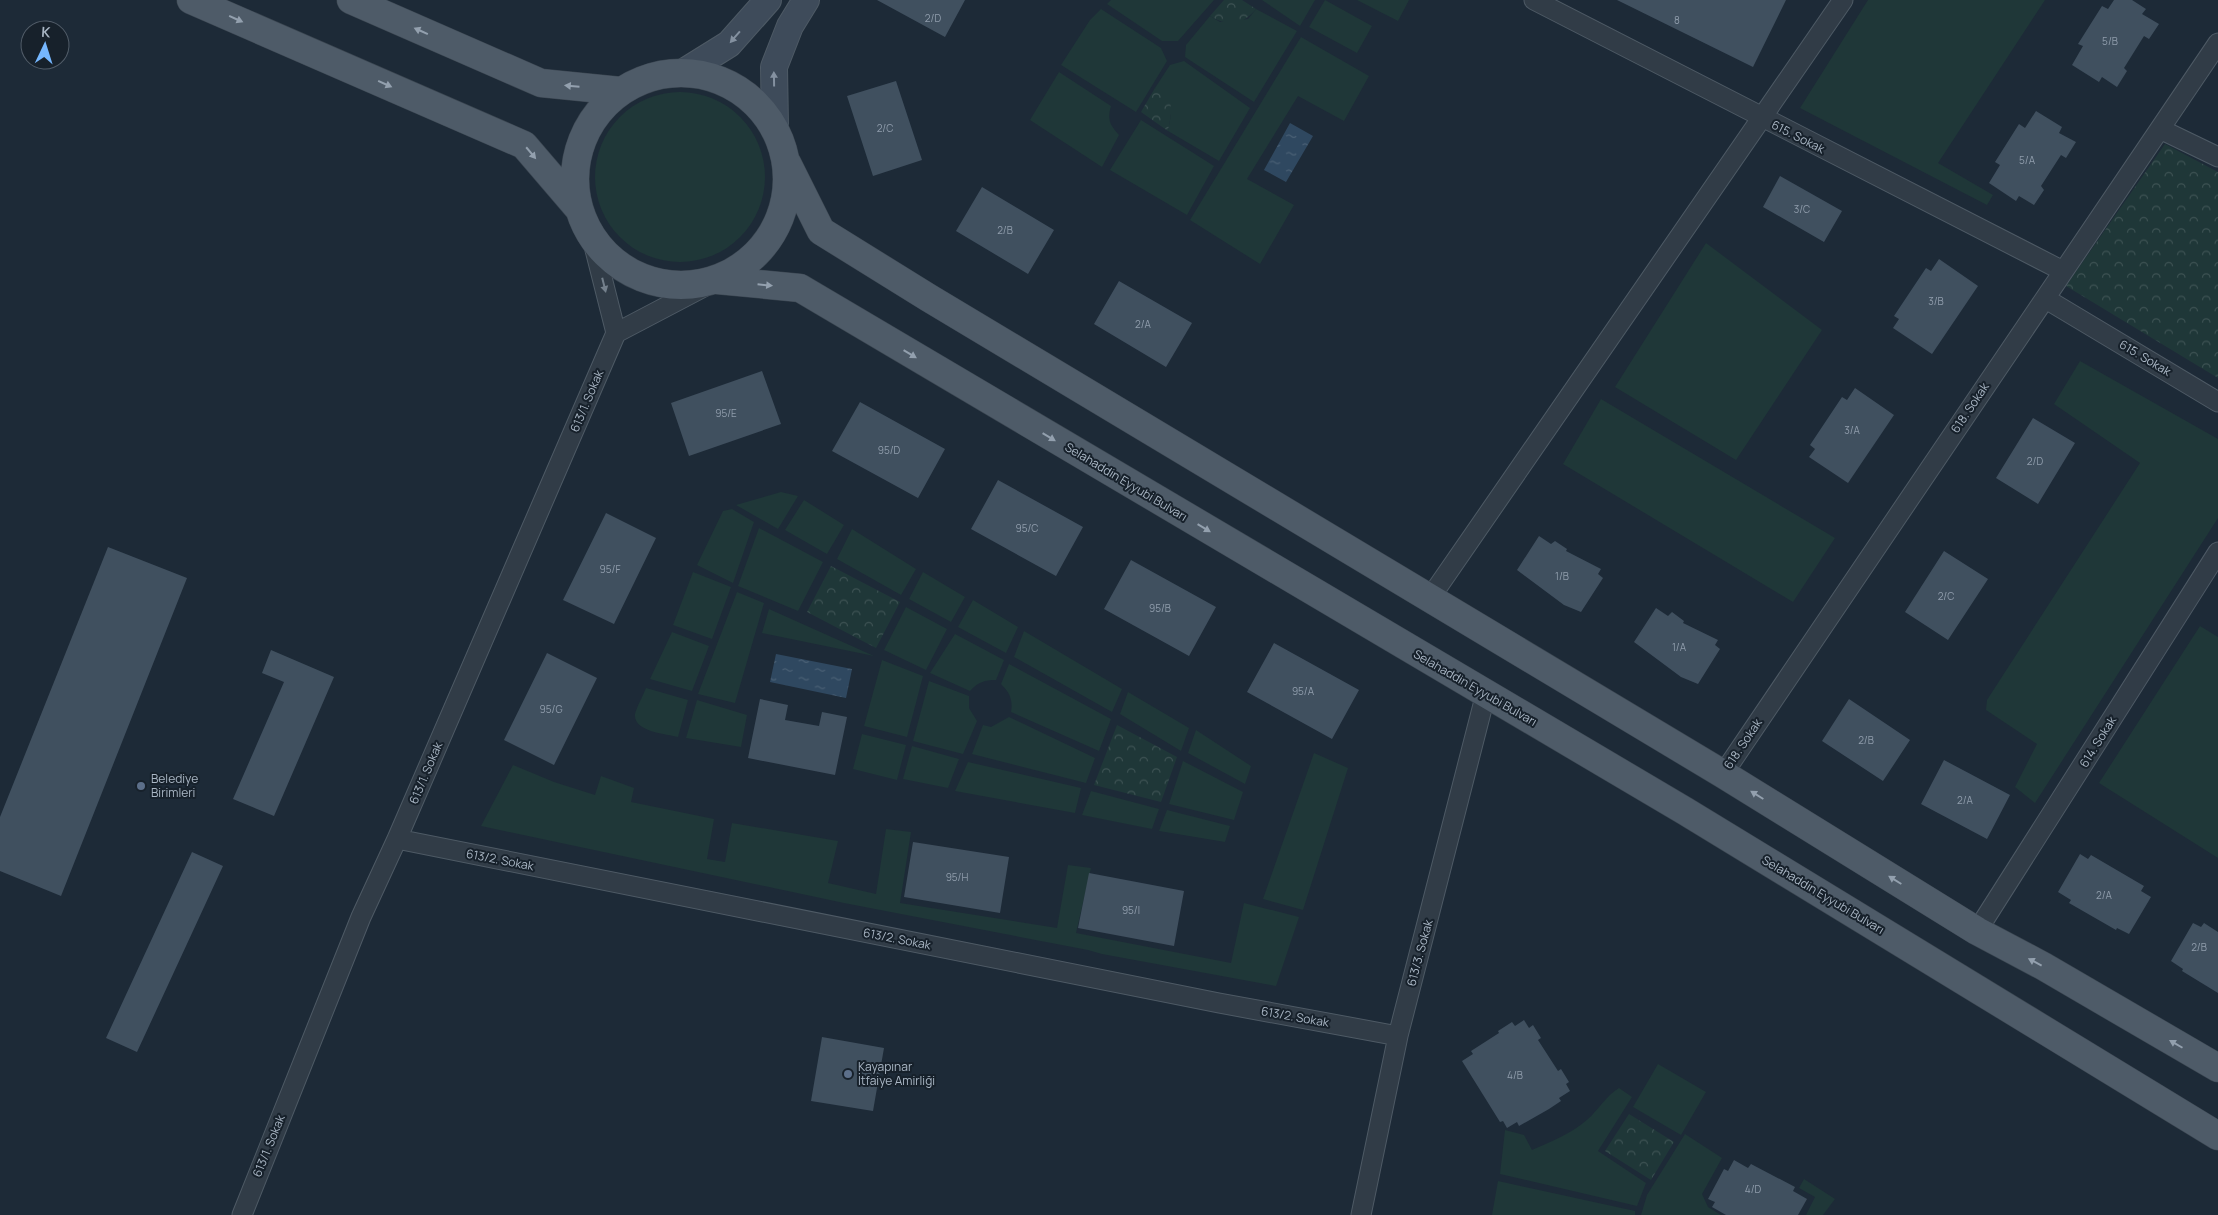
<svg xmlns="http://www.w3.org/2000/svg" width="2218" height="1215" font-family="Manrope,sans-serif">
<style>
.grass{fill:#1f3738}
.forest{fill:url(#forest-crowns)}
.water{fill:url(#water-ripples)}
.building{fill:#40505f}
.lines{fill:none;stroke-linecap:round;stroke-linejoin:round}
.street-casing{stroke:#4e5a65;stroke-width:21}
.secondary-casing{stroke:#4e5a65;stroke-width:28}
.primary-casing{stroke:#3a4550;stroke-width:29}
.street{stroke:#313c47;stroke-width:19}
.secondary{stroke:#3e4b5a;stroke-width:26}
.primary{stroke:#4e5b68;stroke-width:28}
.oneway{fill:#93a0ae}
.oneway2{fill:#8491a0}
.oneway3{fill:#74808c}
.service-dot{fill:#5c6f8a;stroke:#17212b;stroke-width:2}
.labels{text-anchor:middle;stroke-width:4;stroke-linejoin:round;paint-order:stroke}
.number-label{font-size:10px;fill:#909dac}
.street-label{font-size:12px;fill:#aab7c5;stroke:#17212b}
.poi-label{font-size:12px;fill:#aab7c5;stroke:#17212b;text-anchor:start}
</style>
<defs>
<pattern id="forest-crowns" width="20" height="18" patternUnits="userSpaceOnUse" patternTransform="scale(1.25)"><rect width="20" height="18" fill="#1f3738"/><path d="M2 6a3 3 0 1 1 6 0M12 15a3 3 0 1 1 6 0" fill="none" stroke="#3d5253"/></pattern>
<pattern id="water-ripples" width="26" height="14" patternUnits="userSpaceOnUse" patternTransform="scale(1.25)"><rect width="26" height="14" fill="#2f4860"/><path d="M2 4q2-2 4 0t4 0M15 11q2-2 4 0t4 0" fill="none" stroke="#4a6075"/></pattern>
</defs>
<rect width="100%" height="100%" fill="#1d2a37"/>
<!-- grass -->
<path class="grass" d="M1111,0h103l-36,41h-16l-55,-37z
M1262,0h53l-15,26z
M1325,0l47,26 -15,27 -48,-26z
M1357,0h52l-11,21z
M1868,0h177l-107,163 55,32 -6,10 -187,-97z
M1101,9l60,39 6,13 -31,51 -75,-47 29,-45z
M1256,9l41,22 -43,71 -69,-45 1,-12 24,-29 10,6 28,-3z
M1301,37l68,39 -25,45 -46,-25 -51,83 47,26 -34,59 -70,-44z
M1184,61l66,47 -31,53 -51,-30 3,-17 -16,-26 15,-23z
M1059,72l52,34c-4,14 -1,19 8,29l-17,32 -72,-47z
M595 177a85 85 0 1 1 170 0a85 85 0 1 1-170 0Z
M1141,120l73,46 -27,49 -77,-45z
M1706,243l116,87 -86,130 -121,-73z
M2080,361l138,78v79l-183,285 -20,-16 22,-43 -51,-34 1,-10 153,-237 -86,-59z
M1601,399l234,139 -42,64 -230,-138z
M781,492l17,4 -20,33 -42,-24z
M804,500l40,25 -17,29 -42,-24z
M732,509l22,13 -21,61 -36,-18 26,-54z
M759,528l64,34 -25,49 -60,-25z
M852,529l64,40 -15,26 -64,-36z
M693,572l38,15 -19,52 -39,-14z
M923,572l42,25 -14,25 -42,-23z
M737,592l27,11 -29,100 -37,-9z
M973,600l45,27 -12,26 -48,-26z
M906,607l41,22 -21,41 -42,-20z
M769,609l105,47 -112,-23z
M2200,626l18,11v221l-119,-75z
M1024,631l98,58 -10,23 -98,-55z
M672,632l37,14 -17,45 -42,-12z
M955,634l49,26 -8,20c-11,0 -18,2 -26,11l-40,-18z
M882,660l41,16 -16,61 -43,-11z
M1009,664l102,55 -12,32 -88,-39c2,-12 -1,-19 -10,-28z
M929,681l40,15v12l8,13 -14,33 -50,-13z
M646,688l42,12 -10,37c-11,-3 -45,-5 -43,-23 2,-8 8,-18 11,-26z
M1128,692l61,36 -8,23 -61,-37z
M697,700l50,15 -6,32 -55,-9z
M1009,717l86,41 -9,25 -114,-29 11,-29 8,2z
M1196,730l55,36 -6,18 -57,-31z
M862,734l44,11 -9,35 -44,-11z
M912,746l47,13 -11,29 -45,-9z
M1314,753l34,15 -45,142 -40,-11z
M1183,761l60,31 -9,28 -65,-16z
M968,762l113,26 -6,25 -120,-22z
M513,765l41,17 41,13 6,-19 33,12 -3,14 83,17 -7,40 18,3 7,-39 106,18 -10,42 48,11 10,-65 25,3 -11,71 157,25 11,-63 23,3 -15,65 155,30 13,-60 55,14 -23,69 -174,-32 -14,-4 -244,-47 -363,-77z
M1091,791l68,18 -7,20 -70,-14z
M1167,810l63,16 -5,16 -66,-11z
M1658,1064l48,28 -25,43 -48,-28z
M1619,1088l13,9 -34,54 48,32 -9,23 -137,-32 5,-44 19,5 8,15c20,-9 39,-16 56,-31 11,-10 18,-23 31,-31z
M1685,1134l37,24 -20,36 6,13 13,8h-80l6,-20z
M1804,1179l31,20 -12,16h-17l9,-18 -16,-9z
M1498,1181l137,30v4h-143z"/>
<!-- forest -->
<path class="forest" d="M1224,0h18l14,9c-13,16 -28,18 -46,7z
M1155,88c21,14 17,20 13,43l-27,-19z
M2165,144l53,28v206l-152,-92z
M831,566l69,36 -24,46 -69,-36z
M1117,725l60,32 -16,45 -67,-17z
M1629,1114l45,28 -23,38 -46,-29z"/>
<!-- water -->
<path class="water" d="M1290,123l23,13 -27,46 -22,-12z
M776,654l76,15 -6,29 -76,-16z"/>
<!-- building -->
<path class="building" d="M877,0h88l-20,37z
M1617,0h169l-33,67z
M2114,0h18l14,9 -4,5 17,10 -10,15 -5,-3 -20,32 3,3 -10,16 -15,-10 -3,5 -27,-17 11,-19 -5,-2 24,-38 6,3z
M896,81l26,79 -49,16 -26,-80z
M2036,111l26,16 -3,6 17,9 -10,16 -5,-3 -20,31 3,4 -10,15 -15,-9 -3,5 -27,-18 11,-18 -5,-3 24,-38 6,4z
M1780,176l62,35 -18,31 -61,-35z
M982,187l72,43 -26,44 -72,-43z
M1939,259l39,27 -46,68 -39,-26 6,-9 -5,-3 32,-48 5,3z
M1119,281l73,42 -26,44 -72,-43z
M762,371l19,53 -92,32 -18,-53z
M1855,388l39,27 -46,68 -39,-26 6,-8 -5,-4 32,-48 5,3z
M860,402l85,47 -27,49 -86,-47z
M2033,418l42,25 -37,61 -42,-26z
M998,480l85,47 -27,49 -85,-47z
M606,513l50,25 -42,86 -51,-24z
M1539,536l12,8 4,-3 12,8 -1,2 35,18 -3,5 5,4 -22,34 -17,-7 -47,-35z
M108,547l79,31 -126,318 -61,-25v-54z
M1944,551l44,28 -40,61 -43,-28z
M1131,560l85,47 -27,49 -85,-47z
M1656,608l12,8 4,-4 12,9 -1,2 35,17 -3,5 5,4 -22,35 -17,-7 -47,-35z
M1274,643l85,47 -27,49 -85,-47z
M271,650l63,27 -60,139 -41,-17 51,-117 -22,-9z
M547,653l50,25 -43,87 -50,-25z
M760,699l28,6 -3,15 34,6 3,-14 25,5 -12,58 -87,-17z
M1849,699l61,41 -27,41 -61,-40z
M1944,760l66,35 -23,44 -66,-35z
M913,842l96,15 -9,56 -96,-16z
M192,852l31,14 -86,186 -31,-14z
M2080,854l8,5 3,-4 53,31 -3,5 10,6 -22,37 -12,-6 -1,2 -47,-27 2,-3 -13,-8z
M1089,873l95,18 -10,55 -96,-18z
M2193,923l8,4 3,-4 14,9v61l-36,-22 1,-2 -12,-8z
M1524,1020l5,8 4,-3 8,13 -3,2 20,31 3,-2 8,13 -3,2 4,7 -11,7 2,3 -12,8 -30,17 -2,-4 -10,6 -4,-7 -3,1 -38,-61 11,-7 -2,-3 28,-18 -1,-2 14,-9 3,4z
M822,1037l62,11 -11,63 -62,-10z
M1734,1160l14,8 3,-4 44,23 -2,4 14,8 -9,16h-72l-14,-8 3,-5 -7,-3 16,-30 4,2z"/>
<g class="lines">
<defs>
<path id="street" d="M1534,0l529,271
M2160,129l58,28
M592,238l24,95 101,-53
M2046,299l172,103
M1430,598l413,-598
M1723,774l495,-731
M397,839l822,164 179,33
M1977,931l241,-379
M242,1215l119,-298 36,-78 219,-506
M1361,1215l37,-179 88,-343"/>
<path id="secondary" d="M684,72l45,-28 39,-44
M775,127l-1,-60 16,-41 16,-26"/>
<path id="primary" d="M191,0l333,145 54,63
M351,0l190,83 80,8
M575 179a106 106 0 1 1 212 0a106 106 0 1 1-212 0Z
M787,163l34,68 108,67 794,476 254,157 66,35 175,102
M717,280l83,8 885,523 533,325"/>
</defs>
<!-- street casing -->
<use href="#street" class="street-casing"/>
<!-- secondary casing -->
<use href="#secondary" class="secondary-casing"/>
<!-- primary casing -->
<use href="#primary" class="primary-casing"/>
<!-- street -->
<use href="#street" class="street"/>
<!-- secondary -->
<use href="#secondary" class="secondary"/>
<!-- primary -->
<use href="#primary" class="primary"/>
</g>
<!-- one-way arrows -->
<defs><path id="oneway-solid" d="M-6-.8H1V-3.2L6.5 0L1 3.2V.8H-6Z" transform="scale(1.25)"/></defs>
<g class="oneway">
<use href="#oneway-solid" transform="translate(236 19) rotate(24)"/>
<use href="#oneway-solid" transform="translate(421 31) rotate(-156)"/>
<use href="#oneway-solid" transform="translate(385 84) rotate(24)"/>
<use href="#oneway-solid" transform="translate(572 86) rotate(-175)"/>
<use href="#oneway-solid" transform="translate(531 153) rotate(50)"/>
<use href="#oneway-solid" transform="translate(765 285) rotate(6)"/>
<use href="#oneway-solid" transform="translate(910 354) rotate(31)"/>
<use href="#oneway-solid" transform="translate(1049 437) rotate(31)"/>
<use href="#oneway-solid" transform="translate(1204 528) rotate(31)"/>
<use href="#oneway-solid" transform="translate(1757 795) rotate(-148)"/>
<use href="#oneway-solid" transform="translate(1895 880) rotate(-148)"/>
<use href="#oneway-solid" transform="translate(2035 962) rotate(-152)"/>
<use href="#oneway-solid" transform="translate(2176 1044) rotate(-150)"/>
</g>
<g class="oneway2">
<use href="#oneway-solid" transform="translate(735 37) rotate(131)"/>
<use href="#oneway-solid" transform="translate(774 79) rotate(-91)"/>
</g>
<use class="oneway3" href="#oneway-solid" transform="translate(604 285) rotate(76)"/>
<!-- markers -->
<g class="service-dot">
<circle cx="141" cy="786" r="5"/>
<circle cx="848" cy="1074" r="5"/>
</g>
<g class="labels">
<!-- number labels -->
<g class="number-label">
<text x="933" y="22">2/D</text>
<text x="1677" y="24">8</text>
<text x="2110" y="45">5/B</text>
<text x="885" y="132">2/C</text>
<text x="2027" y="164">5/A</text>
<text x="1802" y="213">3/C</text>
<text x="1005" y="234">2/B</text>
<text x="1936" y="305">3/B</text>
<text x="1143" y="328">2/A</text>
<text x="726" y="417">95/E</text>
<text x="1852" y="434">3/A</text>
<text x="889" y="454">95/D</text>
<text x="2035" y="465">2/D</text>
<text x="1027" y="532">95/C</text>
<text x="610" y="573">95/F</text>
<text x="1562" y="580">1/B</text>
<text x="1946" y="600">2/C</text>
<text x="1160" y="612">95/B</text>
<text x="1679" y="651">1/A</text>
<text x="1303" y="695">95/A</text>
<text x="551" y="713">95/G</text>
<text x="1866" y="744">2/B</text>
<text x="1965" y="804">2/A</text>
<text x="957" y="881">95/H</text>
<text x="2104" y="899">2/A</text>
<text x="1131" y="914">95/I</text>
<text x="2199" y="951">2/B</text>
<text x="1515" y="1079">4/B</text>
<text x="1753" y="1193">4/D</text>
</g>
<!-- street labels -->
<g class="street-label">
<text transform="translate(1798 137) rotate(27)" y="4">615. Sokak</text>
<text transform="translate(2145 358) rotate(31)" y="4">615. Sokak</text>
<text transform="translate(587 401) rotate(-67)" y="4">613/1. Sokak</text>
<text transform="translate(1970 408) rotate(-56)" y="4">618. Sokak</text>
<text transform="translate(1126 482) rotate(31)" y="4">Selahaddin Eyyubi Bulvarı</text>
<text transform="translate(1475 688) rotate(30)" y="4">Selahaddin Eyyubi Bulvarı</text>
<text transform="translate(2098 742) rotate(-58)" y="4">614. Sokak</text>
<text transform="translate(1743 744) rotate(-56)" y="4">618. Sokak</text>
<text transform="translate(426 773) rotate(-67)" y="4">613/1. Sokak</text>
<text transform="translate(500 860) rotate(11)" y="4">613/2. Sokak</text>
<text transform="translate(1823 895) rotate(31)" y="4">Selahaddin Eyyubi Bulvarı</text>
<text transform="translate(897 939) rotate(11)" y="4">613/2. Sokak</text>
<text transform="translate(1420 953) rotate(-75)" y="4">613/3. Sokak</text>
<text transform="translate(1295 1017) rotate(10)" y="4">613/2. Sokak</text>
<text transform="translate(269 1146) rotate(-68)" y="4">613/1. Sokak</text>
</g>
<!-- poi labels -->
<g class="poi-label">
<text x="151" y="783">Belediye<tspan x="151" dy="14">Birimleri</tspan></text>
<text x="858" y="1071">Kayapınar<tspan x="858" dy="14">İtfaiye Amirliği</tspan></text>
</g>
</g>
<!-- north arrow -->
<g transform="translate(45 45) rotate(4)"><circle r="24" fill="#17212b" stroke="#525d69"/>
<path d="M0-4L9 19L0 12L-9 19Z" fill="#75b7ff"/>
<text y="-8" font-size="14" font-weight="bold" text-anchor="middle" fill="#aab7c5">K</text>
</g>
</svg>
